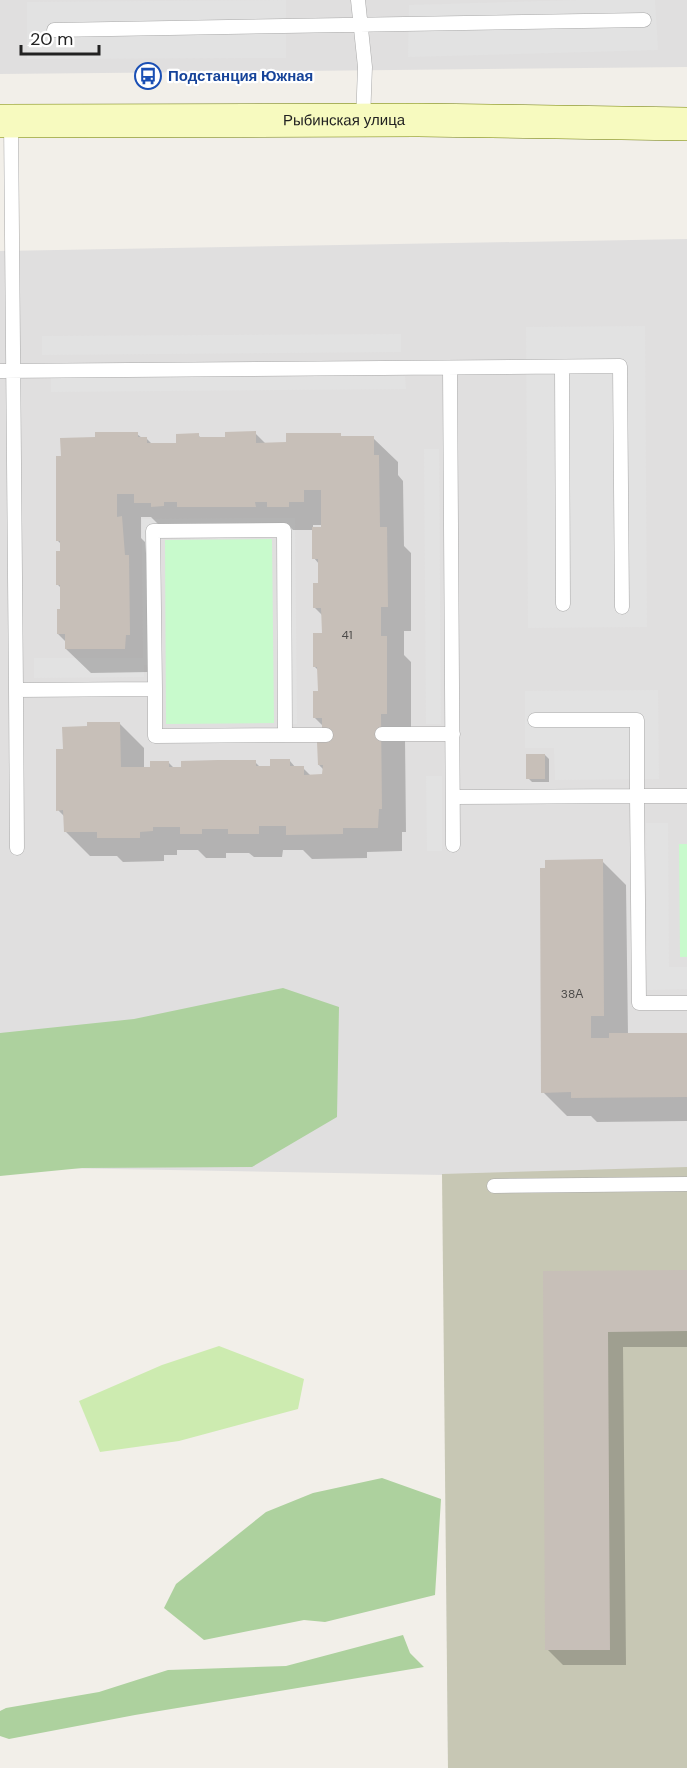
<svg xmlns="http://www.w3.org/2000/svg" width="687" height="1768" font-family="'DM Sans',sans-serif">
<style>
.residential{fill:#e0dfdf}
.construction{fill:#c7c7b4}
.grass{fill:#cdebb0}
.forest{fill:#add19e}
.park{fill:#c8facc}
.parking{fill:#e2e2e2}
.shadow{fill:#0003;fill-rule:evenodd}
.building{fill:#c7bfb8}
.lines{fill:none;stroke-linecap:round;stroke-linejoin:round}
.lane-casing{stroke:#a9a9a9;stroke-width:15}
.secondary-casing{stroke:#707d05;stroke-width:34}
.lane{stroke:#fff;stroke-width:14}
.secondary{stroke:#f7fabf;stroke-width:33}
.labels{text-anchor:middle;stroke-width:4.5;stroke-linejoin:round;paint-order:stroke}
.number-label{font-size:12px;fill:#4b4948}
.transit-label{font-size:15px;font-weight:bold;fill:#164399;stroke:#fff;text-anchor:start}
.street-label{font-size:15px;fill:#222;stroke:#fff}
</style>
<rect width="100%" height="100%" fill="#f2efe9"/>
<!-- residential -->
<path class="residential" d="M0,0h687v67l-687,7z
M687,239v1529h-239l-5,-593 -443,-8v-916z"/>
<!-- construction -->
<path class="construction" d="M687,1167v601h-239l-6,-594z"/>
<!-- grass -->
<path class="grass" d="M219,1346l85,33 -6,30 -119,32 -79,11 -21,-51 83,-36z"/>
<!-- forest -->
<path class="forest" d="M283,988l56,19 -2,110 -85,50 -170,1 -82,8v-143l134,-14z
M382,1478l59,21 -6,96 -110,27 -21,-2 -100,20 -40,-32 12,-24 90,-72 47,-19z
M403,1635l7,18 14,14 -289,48 -126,24 -9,-3v-25l6,-3 93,-16 69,-22 118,-4z"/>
<!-- park -->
<path class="park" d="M272,539l2,184 -108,1 -1,-184z
M679,844h8v113h-7z"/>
<!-- parking -->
<path class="parking" d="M286,0v58l-259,1v-57z
M579,0h76l3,50 -250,7 1,-52z
M645,326l2,301 -119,1 -2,-301z
M401,334v18l-359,3v-19z
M405,376l1,13 -355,3v-14z
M424,449h15l2,275h-15z
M295,518l2,206h-8l-2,-198 -136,1v138h-7v12l-110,1v-20h109l-1,-139z
M658,690l1,89 -104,1 -1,-32h-29v-57z
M426,776h16v75h-15z
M646,823h22l1,144h18v22l-40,1z"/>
<!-- shadow -->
<path class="shadow" d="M255,433l11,11h22l52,-9 3,3h30l25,24v13l5,6 1,65 7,7v78h-7v24l7,7v76h-6l1,94h-4v19l-35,1v6l-55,1 -9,-9h-20l-1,7h-28l-5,-4h-23v5h-20l-8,-8h-21v5h-13v6l-41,1 -6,-6h-27l-25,-25v-14l-7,-7 6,-60 56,-26 24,24v21l25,-6 5,5 81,-6 6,6h10l19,-7 6,7h7l8,8h13v-6l-5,-5 8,-21 -3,-17 -10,-10 5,-24v-22l-5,-5 9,-32v-18l-8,-8 4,-23v-21l-5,-6 -1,-28h-20l-5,-5 -128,1 -9,-9h-10v21l4,4 3,34 1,96 -58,1 -25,-24v-7l-8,-8 4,-24v-21l-4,-4 4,-40 -4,-4 4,-84 34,-18 41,-5 5,4h4l7,7h25l20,-10 4,4h25zM313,525h9v4h-9z
M545,755l4,4v23h-17l-4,-4z
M602,861l24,24 2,150 59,-1v87l-90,1 -6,-6h-24l-24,-24z
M687,1271v76h-64l3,318h-63l-16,-16 -3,-377z"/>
<!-- building -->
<path class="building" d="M256,431v12l30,-1v-9h55v3h33v19h5l1,72h7l1,80h-7v29h6v78h-6l1,95h-3l-1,19h-35v6l-57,1v-9h-27v8h-31v-5h-26v5h-22v-7h-27v4l-13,1v6h-43v-6h-33l-1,-22 -7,1v-62h7l-1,-22 25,-1v-4h33l1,45h29v-6h19v6h12v-6l37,-1h38v6h14v-7h20v7h14v9l18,-1 1,-9h-5l-1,-23h9v-12h-4v-12h-9v-27h5l-1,-24h-4v-34h9l-1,-25h-8v-25h5v-24h-6v-32h9v-37h-17v12h-15v5h-22v-5h-12l1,5h-79v-5h-13v4l-13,1v-4h-17v-9h-17v23l5,-1 3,39h4l1,80h-4l-1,14h-60v-15h-8v-25h3v-24h-4v-34h4v-10h-4v-85h5l-1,-18 35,-1v-5h43v5h9v6h29v-9l23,-1v4h26v-5z
M526,754h19v25h-19z
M603,859l1,157h-13v22h18v-5h78v64l-116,1v-6l-30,1 -1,-225h5v-8z
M687,1270v61l-79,1 2,318h-65l-2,-379z"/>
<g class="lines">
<defs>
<path id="lane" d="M358,0l7,67 -2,53
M54,30l590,-10
M11,121l5,569 139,-1 -2,-158 131,-1 1,205 -130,1v-47
M562,367l1,237
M450,368l3,477
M0,371l620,-5 2,241
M16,690l1,158
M535,720h102v76h50
M382,734h71
M285,735h41
M453,797l184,-1 2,207h48
M494,1186l193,-2"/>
<g id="secondary">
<path id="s1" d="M0,121l418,-1 269,4"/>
</g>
</defs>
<!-- lane casing -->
<use href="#lane" class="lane-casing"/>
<!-- secondary casing -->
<use href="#secondary" class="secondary-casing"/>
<!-- lane -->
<use href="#lane" class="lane"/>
<!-- secondary -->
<use href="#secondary" class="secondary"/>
</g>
<!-- icons -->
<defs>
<symbol id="bus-ring" viewBox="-11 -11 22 22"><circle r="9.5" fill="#fff" stroke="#1a4fb4" stroke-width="1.5"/><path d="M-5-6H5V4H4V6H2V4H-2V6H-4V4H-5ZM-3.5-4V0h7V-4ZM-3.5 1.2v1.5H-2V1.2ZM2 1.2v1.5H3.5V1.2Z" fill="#1a4fb4"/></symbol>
</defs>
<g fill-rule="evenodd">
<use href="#bus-ring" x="133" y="61" width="30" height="30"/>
</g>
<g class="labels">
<!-- number labels -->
<g class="number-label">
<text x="347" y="639">41</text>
<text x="572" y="998">38А</text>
</g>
<!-- transit labels -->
<g class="transit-label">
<text x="168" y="81">Подстанция Южная</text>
</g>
<!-- street labels -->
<g class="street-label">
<text dy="5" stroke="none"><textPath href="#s1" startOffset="344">Рыбинская улица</textPath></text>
</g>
</g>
<!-- scale -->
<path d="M21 45v9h78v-9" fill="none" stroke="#222222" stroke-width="3"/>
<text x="30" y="45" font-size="18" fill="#222222" stroke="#ffffff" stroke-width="4.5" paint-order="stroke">20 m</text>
</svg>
